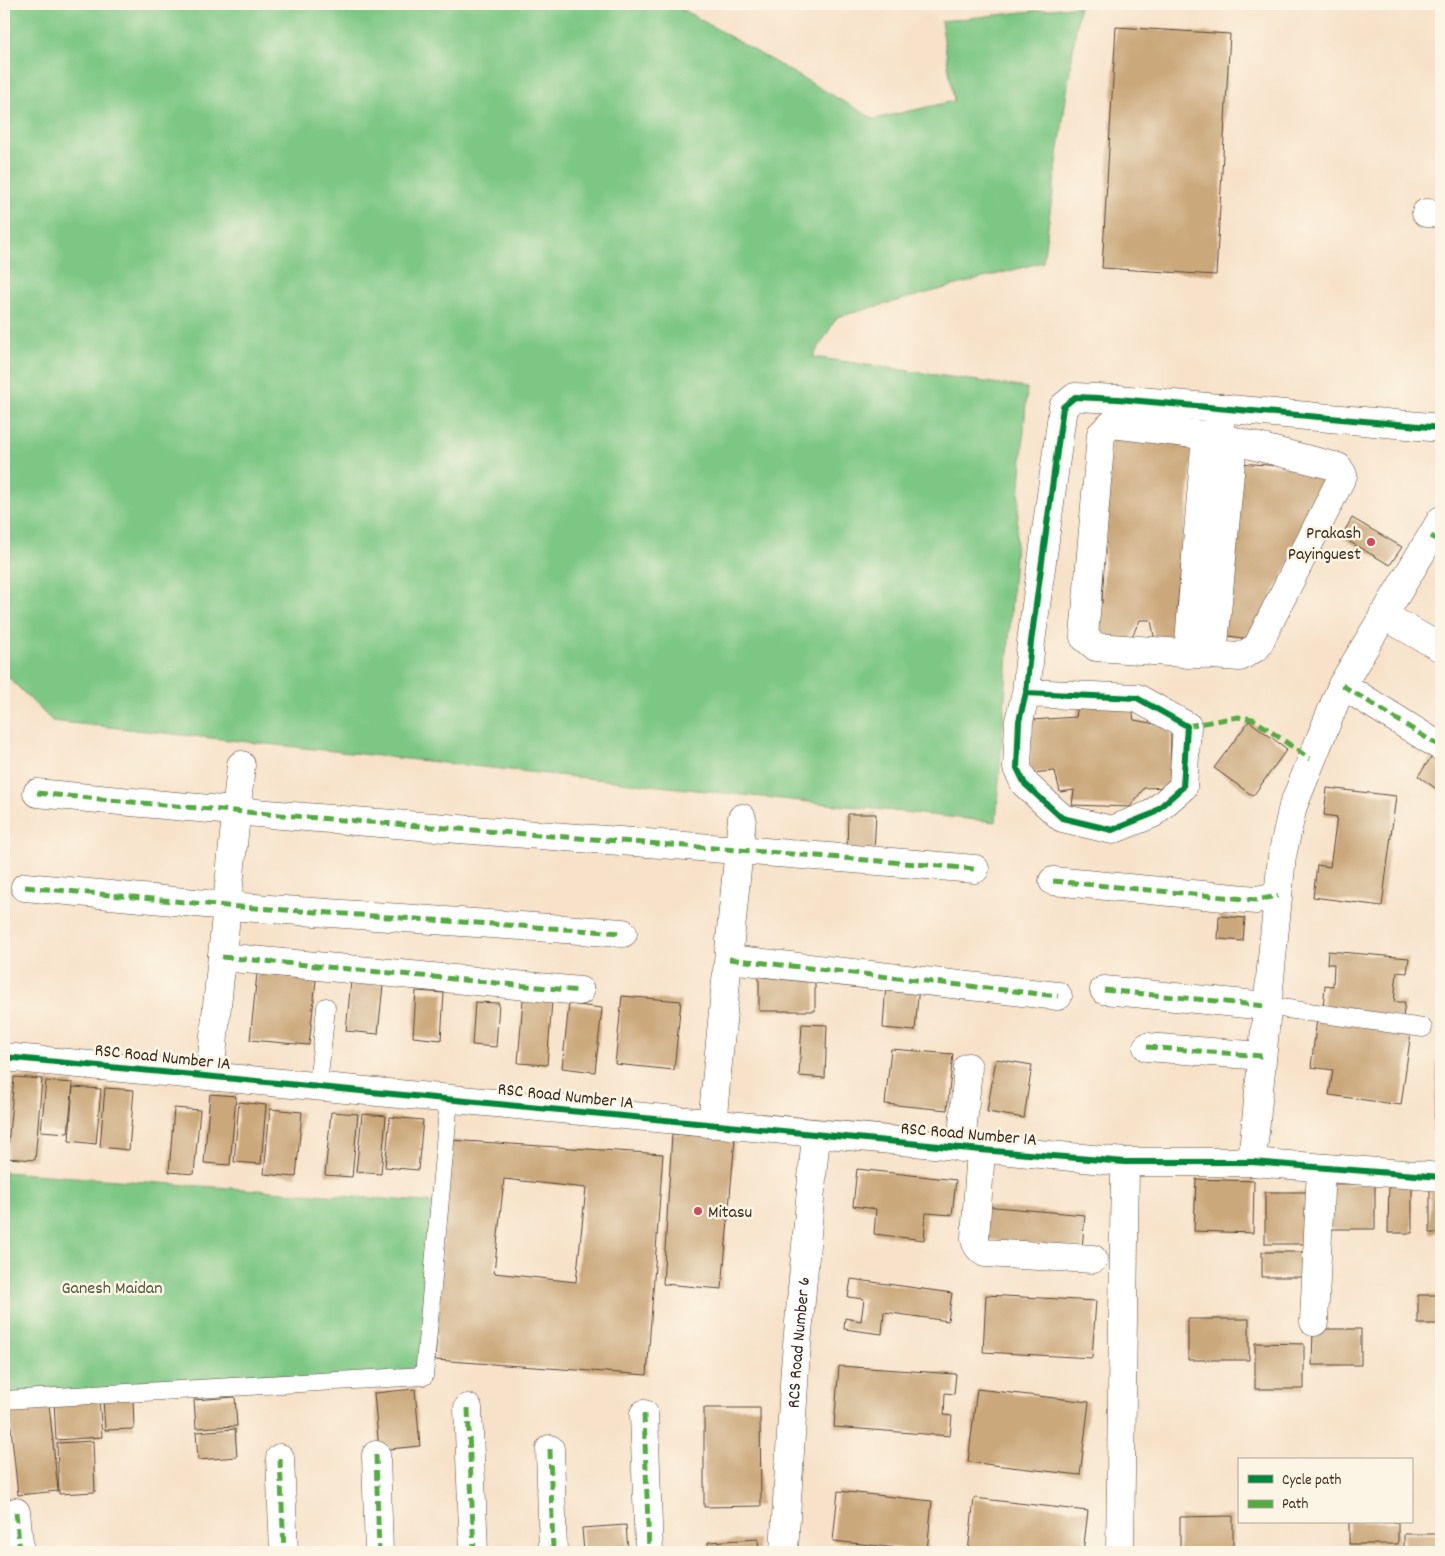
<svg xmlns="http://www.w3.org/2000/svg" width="1445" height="1556" font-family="Dekko,sans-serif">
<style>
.green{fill:#7dc784;stroke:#5c7851}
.building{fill:#cba87c;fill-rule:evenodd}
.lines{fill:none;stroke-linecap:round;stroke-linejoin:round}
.service-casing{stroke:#574638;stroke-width:19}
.minor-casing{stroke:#574638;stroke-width:29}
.tertiary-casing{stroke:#574638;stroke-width:29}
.service{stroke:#fff;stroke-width:18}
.minor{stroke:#fff;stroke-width:28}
.tertiary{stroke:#fff;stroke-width:28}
.quiet{stroke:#55ab43;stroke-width:5;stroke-dasharray:10 5;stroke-linecap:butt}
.cycleway-casing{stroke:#fcf5e5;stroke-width:9}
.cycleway{stroke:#00873e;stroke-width:6}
.poi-dot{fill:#d1495b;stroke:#fcf5e5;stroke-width:2}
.labels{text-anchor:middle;stroke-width:5;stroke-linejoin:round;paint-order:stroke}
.poi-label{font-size:18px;fill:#3b2a1e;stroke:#fcf5e5;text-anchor:end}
.street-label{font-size:18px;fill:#3b2a1e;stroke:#fcf5e5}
.park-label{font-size:18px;fill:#4f593d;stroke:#fcf5e5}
</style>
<rect width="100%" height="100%" fill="#fcf5e5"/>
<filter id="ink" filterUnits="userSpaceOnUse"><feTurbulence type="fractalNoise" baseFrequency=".02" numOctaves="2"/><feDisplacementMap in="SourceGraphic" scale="10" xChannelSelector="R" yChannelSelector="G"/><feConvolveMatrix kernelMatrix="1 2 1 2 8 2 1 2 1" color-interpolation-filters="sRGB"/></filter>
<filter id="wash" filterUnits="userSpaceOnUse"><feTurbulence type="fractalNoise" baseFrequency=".0096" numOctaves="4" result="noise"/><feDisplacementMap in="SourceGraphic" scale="20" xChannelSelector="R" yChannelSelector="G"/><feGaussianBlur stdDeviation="1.12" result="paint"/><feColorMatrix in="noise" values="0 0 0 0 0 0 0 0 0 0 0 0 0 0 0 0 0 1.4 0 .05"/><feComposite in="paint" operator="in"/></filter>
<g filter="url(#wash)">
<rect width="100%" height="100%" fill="#f7e2c9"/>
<!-- green -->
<path class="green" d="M4,4h669l201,115 80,-18 -13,-80 138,-15 -36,256 -206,55 -24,40 214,31 -31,434 -944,-101 -48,-48z
M4,1172l436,31 -16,173 -420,24z"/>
<g id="blocks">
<!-- building -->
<path class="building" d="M1116,27l114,7 -14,241 -114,-7z
M1111,433l74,4 8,12 -16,161 11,1 -6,34 -27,-3 -4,-22h-11l-11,22 -32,-5 -3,-35 8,1z
M1239,463l98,7 -87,169 -28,-4z
M1352,518l50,29 -12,18 -49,-28z
M1079,699l53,8 2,13 37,7 -1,60 -26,1 -14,19 -58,-2 2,-15 -14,2 -5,-21 -26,2 3,-53 44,-3z
M1249,721l38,28 -34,47 -39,-28z
M1438,748l3,2v42l-23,-16z
M1327,788l69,8 -14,110 -69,-9 4,-32 13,2 7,-50 -13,-2z
M848,814h28l-2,37 -27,2z
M1219,916l26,2 -2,23 -25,-2z
M1328,951l81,7 -2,15 -10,-1 -3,30h11l-2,15 -80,-7 2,-25 8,1 1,-22h-7z
M759,972h56v39h-56z
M257,974l59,6 -7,65 -59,-5z
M351,981l32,4 -5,49 -32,-3z
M886,983l33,2 -4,46 -32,-3z
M416,991l28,2 -3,47 -28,-3z
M622,996l59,5 -7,69 -59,-6z
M523,999l29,2 -5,64 -29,-2z
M475,1002l24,1 -3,44 -24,-2z
M569,1004l33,4 -7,64 -33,-4z
M1317,1019l94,13 -10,73 -72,-10 4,-25 -22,-3z
M802,1024l25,1 -2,53 -26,-2z
M891,1049l62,5 -6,56 -62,-6z
M1437,1056h4v74h-7z
M996,1059l36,6 -8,53 -37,-6z
M14,1077l28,2 -7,81 -28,-2z
M46,1081l27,2 -5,50 -27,-2z
M73,1087l28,2 -5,55 -27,-3z
M105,1088l29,2 -5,60 -29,-3z
M210,1094l26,2 -6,69 -26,-2z
M239,1102l27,3 -5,59 -27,-2z
M174,1108l26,2 -6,64 -25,-2z
M270,1109l32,3 -6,65 -32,-3z
M331,1112l27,2 -6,63 -27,-2z
M362,1114l24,2 -5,58 -25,-2z
M390,1117l33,3 -5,50 -33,-3z
M672,1134l63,4 -13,151 -59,-5z
M450,1140l213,14 -16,221 -212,-15zM504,1179l82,9 -10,94 -82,-9z
M857,1169l99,11 -4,35 -26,-2 -2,27 -50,-6 2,-25 -23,-3z
M1196,1179l58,2 -1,52 -59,-2z
M1389,1179h23v54h-24z
M1430,1183h11v50h-11z
M1329,1184h46v45h-46z
M1265,1192h49v52h-49z
M984,1206l101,9 -3,33 -101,-9z
M1262,1252h47v25h-47z
M851,1279l101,14 -4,28 -64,-9 -2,22 -38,-5 1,-11 16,3 3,-22 -16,-2z
M986,1295l110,6 -4,57 -109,-6z
M1418,1295h23v29h-23z
M1188,1319h61v41h-61z
M1313,1329h48v36h-49z
M1255,1343l49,1v45h-49z
M839,1366l117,8 -2,20 -9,-1 -1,22 8,1 -2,20 -116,-9z
M415,1389l5,57 -41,4 -5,-57z
M977,1389l112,13 -9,73 -112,-13z
M133,1397l1,32 -29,1 -2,-31z
M235,1397l2,29 -41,2 -2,-28z
M99,1398l3,39 -46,3 -2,-39z
M49,1404l9,87 -40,4 -9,-87z
M704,1408h56l1,98 -57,1z
M235,1429l2,28 -39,3 -2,-28z
M93,1441l2,51 -36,2 -2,-51z
M838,1491l94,10 -5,50 -94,-10z
M974,1498l114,13 -5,41h-115z
M1233,1516v36h-53v-35z
M1349,1522h49v22h-49z
M626,1525l2,27h-44l-2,-24z
M1404,1534h37v18h-37z
M758,1539l1,13h-50l-1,-10z"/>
</g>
</g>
<g filter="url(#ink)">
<use href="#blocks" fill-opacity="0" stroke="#574638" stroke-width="1"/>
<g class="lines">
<defs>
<path id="service" d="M1266,1006l157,22
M318,1086l8,-79
M4,1400l420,-24 25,-277"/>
<g id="minor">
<path d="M1426,213l15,1"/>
<path d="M1219,437l119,30 5,8 -86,172 -17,10 -144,-10 -12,-10 17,-203 11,-10 107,13 2,-29"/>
<path d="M1383,615l58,33"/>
<path d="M1188,654l18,-219"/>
<path d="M1213,655l20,-214"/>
<path d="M1342,685l99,62"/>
<path d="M1026,693l111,5 50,28 -4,61 -31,27 -40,16 -50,-12 -37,-34 -8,-16 2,-47 7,-28 5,-51 32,-235 12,-10 43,2 323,29"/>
<path d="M37,793c312,31 625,49 938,76"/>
<path d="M1053,881l203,19 22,-4"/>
<path d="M25,887l202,19 396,27"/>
<path d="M222,957l358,34"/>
<path d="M729,959l329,37"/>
<path d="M1104,990l162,16"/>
<path d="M1147,1047l115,9"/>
<path d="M210,1076l31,-311"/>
<path d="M712,1124l30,-306"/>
<path d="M961,1148l7,-81"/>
<path d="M981,1150l-6,88c1,7 3,10 10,15l108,6"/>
<path d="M1125,1162h127l189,15"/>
<path d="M1252,1162l30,-306 11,-50 49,-121 99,-165"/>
<path d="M1314,1322l7,-154"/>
<path d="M468,1408l6,144"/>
<path d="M644,1414l5,138"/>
<path d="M550,1449l3,103"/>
<path d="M376,1455l3,97"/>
<path d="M280,1458l4,94"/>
<path d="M16,1512l4,40"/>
<path id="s1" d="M784,1552l11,-185 21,-233"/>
</g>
<path id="tertiary" d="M4,1057l1121,105 -5,390"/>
</defs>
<!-- service casing -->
<use href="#service" class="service-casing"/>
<!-- minor casing -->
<use href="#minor" class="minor-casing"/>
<!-- tertiary casing -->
<use href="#tertiary" class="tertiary-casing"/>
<!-- service -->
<use href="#service" class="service"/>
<!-- minor -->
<use href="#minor" class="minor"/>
<!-- tertiary -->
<use href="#tertiary" class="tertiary"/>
<!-- quiet -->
<path class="quiet" d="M1431,536l10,6
M1342,685l99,62
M1187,726l51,-9 15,2 57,40
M37,793c312,31 625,49 938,76
M1053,881l203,19 22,-4
M25,887l202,19 396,27
M222,957l358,34
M729,959l329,37
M1104,990l162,16
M1147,1047l115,9
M468,1408l6,144
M644,1414l5,138
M550,1449l3,103
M376,1455l3,97
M280,1458l4,94
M16,1512l4,40"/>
<defs>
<path id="cycleway" d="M1026,693l111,5 50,28 -4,61 -31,27 -40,16 -50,-12 -37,-34 -8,-16 2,-47 7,-28 5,-51 32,-235 12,-10 43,2 323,29
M4,1057l977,93 144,12h127l189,15"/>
</defs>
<!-- cycleway casing -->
<use href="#cycleway" class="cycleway-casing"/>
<!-- cycleway -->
<use href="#cycleway" class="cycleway"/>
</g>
</g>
<!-- markers -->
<g class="poi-dot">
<circle cx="1371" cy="542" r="5"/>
<circle cx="698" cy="1211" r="5"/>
</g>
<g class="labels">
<!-- poi labels -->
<g class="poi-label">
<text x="1361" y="538">Prakash<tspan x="1361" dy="21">Payinguest</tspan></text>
<text x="708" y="1217" text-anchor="start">Mitasu</text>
</g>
<!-- street labels -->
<g class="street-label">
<text transform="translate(163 1056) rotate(6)" y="6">RSC Road Number 1A</text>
<text transform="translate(566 1095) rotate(6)" y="6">RSC Road Number 1A</text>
<text transform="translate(969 1133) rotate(5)" y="6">RSC Road Number 1A</text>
<text dy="6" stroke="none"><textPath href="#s1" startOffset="210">RCS Road Number 6</textPath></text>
</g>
<!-- park labels -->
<g class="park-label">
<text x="112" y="1293">Ganesh Maidan</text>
</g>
</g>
<!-- margin -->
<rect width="1445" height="1556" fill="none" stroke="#fcf5e5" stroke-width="20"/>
<!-- legend -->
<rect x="1238" y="1458" width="175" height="65" fill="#fcf5e5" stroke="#afa495"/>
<rect x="1248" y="1475" width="25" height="8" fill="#00873e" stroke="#afa495"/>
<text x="1282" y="1484" font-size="15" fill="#3b2a1e">Cycle path</text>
<rect x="1248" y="1500" width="25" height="8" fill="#55ab43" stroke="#afa495"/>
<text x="1282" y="1508" font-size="15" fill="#3b2a1e">Path</text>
</svg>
